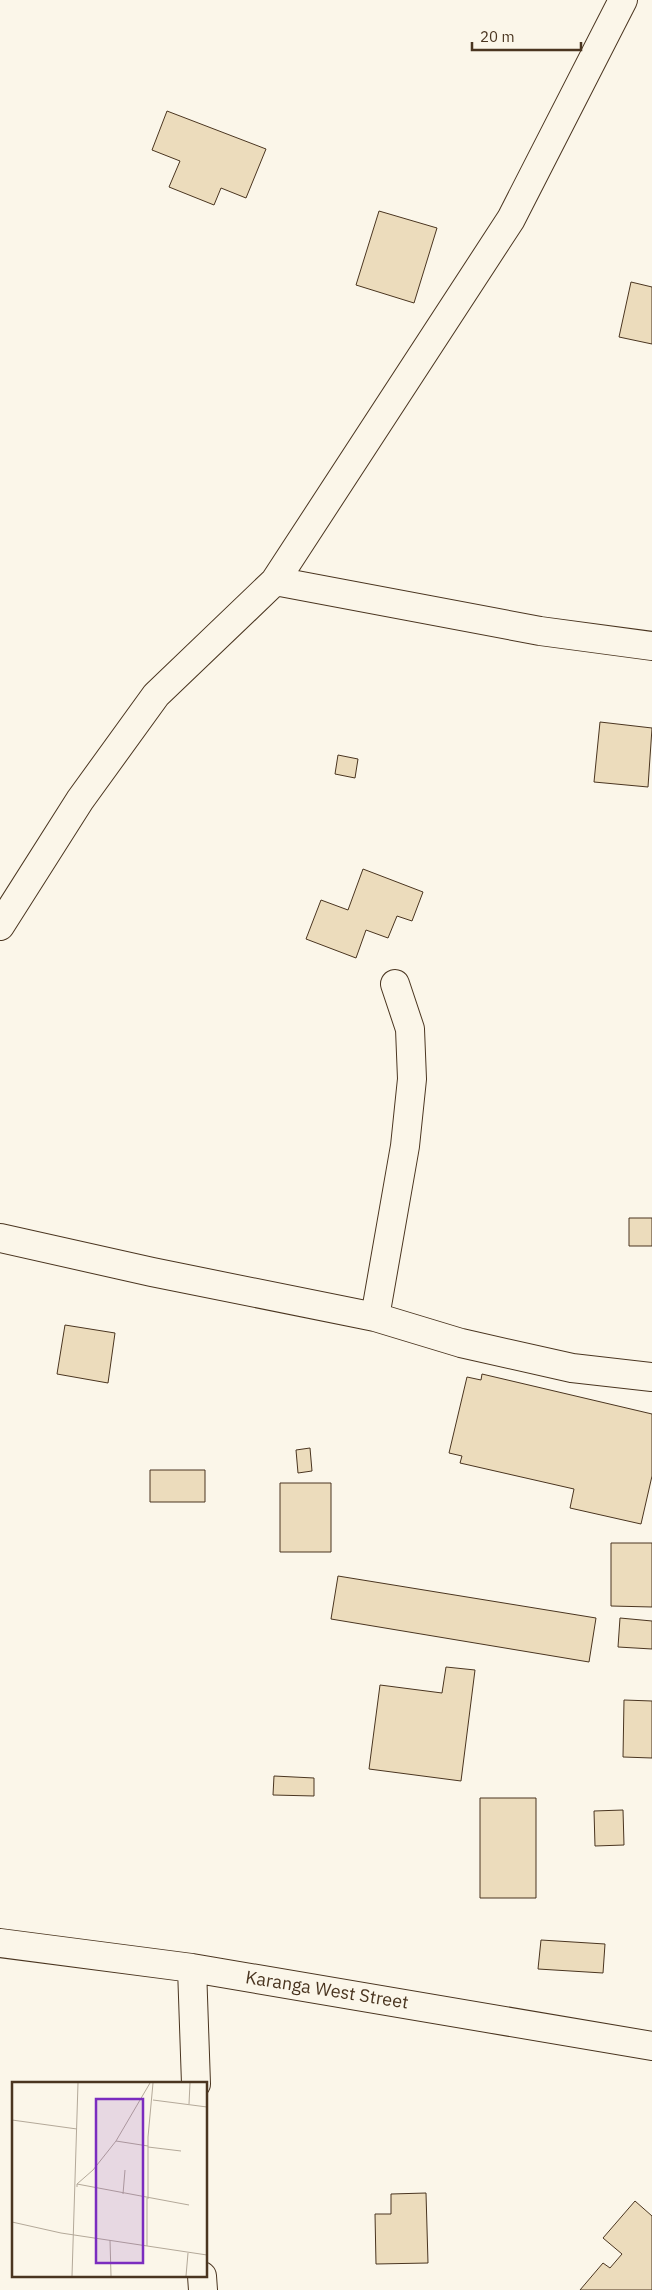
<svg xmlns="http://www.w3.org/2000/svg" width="652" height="2290" font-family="'IBM Plex Sans',sans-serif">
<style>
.building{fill:#ecdcbc;stroke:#4a3520}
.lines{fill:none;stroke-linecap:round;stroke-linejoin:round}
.street-casing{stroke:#4a3520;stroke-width:30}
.street{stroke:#fbf6e9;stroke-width:28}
.labels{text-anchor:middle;stroke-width:4;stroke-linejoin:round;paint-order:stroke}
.street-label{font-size:18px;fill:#4a3520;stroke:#fbf6e9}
.inset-road{fill:none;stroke:#b4a999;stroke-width:1}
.view{fill:#7b2cbf;fill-opacity:0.15;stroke:#7b2cbf;stroke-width:2.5}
.inset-edge{fill:none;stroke:#4a3520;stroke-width:2.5}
</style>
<rect width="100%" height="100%" fill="#fbf6e9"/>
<!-- building -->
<path class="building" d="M167,111l99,38 -20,49 -25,-10 -7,17 -45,-18 11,-26 -28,-11z
M379,211l58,17 -23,75 -58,-18z
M631,282l21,5v57l-33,-7z
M600,722l52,6 -4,59 -54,-5z
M338,755l20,4 -3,19 -20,-4z
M363,869l60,23 -11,29 -15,-5 -9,22 -22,-8 -10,28 -50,-19 15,-39 27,10z
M629,1218h23v28h-23z
M65,1325l50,8 -7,50 -51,-9z
M482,1374l170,40v62l-11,48 -71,-16 4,-19 -114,-26 2,-7 -13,-3 18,-76 14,3z
M310,1448l2,23 -14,2 -2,-23z
M150,1470h55v32h-55z
M280,1483h51v69h-51z
M611,1543h41v64l-41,-1z
M338,1576l258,42 -7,44 -258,-43z
M620,1618l32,3v28l-34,-2z
M446,1667l29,3 -14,111 -92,-12 11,-84 62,8z
M624,1700l28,1v57l-29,-1z
M274,1776l40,2v18l-41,-1z
M480,1798h56v100h-56z
M623,1810l1,35 -29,1 -1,-35z
M541,1940l64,4 -2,29 -65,-4z
M426,2193l2,70 -52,1 -1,-50h16v-20z
M635,2201l17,15v74h-72l23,-27 7,5 12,-14 -19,-16z"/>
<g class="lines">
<defs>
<path id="street" d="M275,581l265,50 112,15
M0,926l80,-126 76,-105 119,-114 236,-362 112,-219
M0,1238l152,34 223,45 86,26 111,25 80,9
M375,1317l30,-171 7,-67 -2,-50 -15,-45
M0,1943l192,25 460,78
M192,1968l4,116
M202,2276l1,14"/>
</defs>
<!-- street casing -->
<use href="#street" class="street-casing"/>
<!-- street -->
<use href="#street" class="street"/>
</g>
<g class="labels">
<!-- street labels -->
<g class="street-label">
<text transform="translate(327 1990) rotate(9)" y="6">Karanga West Street</text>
</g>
</g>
<!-- overview -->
<g transform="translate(12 2082)">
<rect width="195" height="195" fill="#fbf6e9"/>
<path class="inset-road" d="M141,18l54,7M177,22l1,-21M0,38l65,9M104,59l32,5M136,65l33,4M65,102l16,-14 23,-29 34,-58M65,105v-3l112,21M111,112l2,-24M136,117v-62l5,-54M0,140l49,11 146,22M98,158l1,36M135,164v-48M60,194l6,-193M174,194l2,-23"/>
<path class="view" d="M84,17h47v164h-47z"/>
<rect width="195" height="195" class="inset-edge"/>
</g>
<!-- scale -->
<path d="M472 42v8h109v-8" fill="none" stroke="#4a3520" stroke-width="2.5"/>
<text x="480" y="42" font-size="15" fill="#4a3520" stroke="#fbf6e9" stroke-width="4" paint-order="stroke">20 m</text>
</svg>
